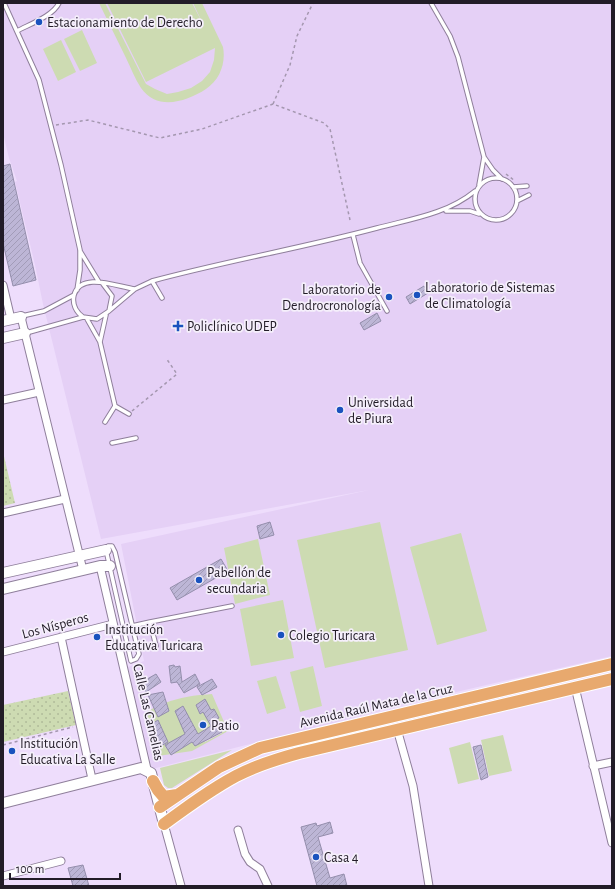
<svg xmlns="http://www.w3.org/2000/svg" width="615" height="889" font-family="'Alegreya Sans',sans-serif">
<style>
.built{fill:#e5d0f6}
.grass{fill:#cddbb2;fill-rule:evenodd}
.park{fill:url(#park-dots)}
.building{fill:url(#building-hatch);stroke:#948eac}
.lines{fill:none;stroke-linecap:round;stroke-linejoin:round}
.lane-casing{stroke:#8f7f9b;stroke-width:5.5}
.street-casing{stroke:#8f7f9b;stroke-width:9}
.secondary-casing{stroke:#8f7f9b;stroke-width:12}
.primary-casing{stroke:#fff;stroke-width:14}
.path{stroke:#a497af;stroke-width:1.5;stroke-dasharray:3 3;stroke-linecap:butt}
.lane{stroke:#fff;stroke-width:3.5}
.street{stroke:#fff;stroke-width:7}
.secondary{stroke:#fff;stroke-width:10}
.primary{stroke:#e8a96e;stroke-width:12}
.poi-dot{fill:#1952be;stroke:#f5effb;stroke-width:1.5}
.labels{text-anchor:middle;stroke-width:3.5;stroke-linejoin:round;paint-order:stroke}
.poi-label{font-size:14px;fill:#221c27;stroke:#f5effb;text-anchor:start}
.street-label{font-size:14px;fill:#221c27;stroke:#f5effb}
</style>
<defs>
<pattern id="park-dots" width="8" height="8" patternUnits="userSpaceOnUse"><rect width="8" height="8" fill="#cddbb2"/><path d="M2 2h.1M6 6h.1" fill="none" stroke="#b0bb99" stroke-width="1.8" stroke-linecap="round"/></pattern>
<pattern id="building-hatch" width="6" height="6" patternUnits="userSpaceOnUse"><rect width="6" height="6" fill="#bdb6d6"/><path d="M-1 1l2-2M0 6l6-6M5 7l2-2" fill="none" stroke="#a29cb8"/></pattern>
</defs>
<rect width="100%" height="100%" fill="#eeddfc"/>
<!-- built -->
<path class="built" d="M3,3h609v653l-173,40 -287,73 -24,-102 16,-6 -23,-117 248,-54 -268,49 -58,-235 -8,-39 -20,-83 2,-1 -8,-23 -6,-25z"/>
<!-- grass -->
<path class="grass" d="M99,3h6l41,81 9,5 12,5 11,-2 13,-4 11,-7 8,-9 4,-12 1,-12 -69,34 -39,-79h85l11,21 -10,-21h9l21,44c3,16 -3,33 -17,42 -20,13 -49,22 -65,-1 -6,-9 -10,-20 -15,-30 -9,-18 -18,-37 -27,-55z
M82,30l15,33 -17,8 -16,-32z
M61,40l15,32 -18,9 -15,-32z
M380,522l28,128 -83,18 -28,-128z
M461,533l26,98 -50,14 -27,-98z
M258,539l12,56 -35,9 -11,-56z
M283,600l11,58 -43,8 -11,-57z
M313,666l9,40 -22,6 -10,-40z
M276,676l10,32 -19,6 -10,-33z
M212,694l16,37 -36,20 -34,5 -10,-32 -2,-12c25,-13 38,-16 66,-18zM217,723l5,10 -17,9 -5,-9zM182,736l5,9 -16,10 -6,-10z
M503,735l9,36 -23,5 -8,-36z
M470,742l9,37 -21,5 -9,-36z
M232,750l-60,38h-4l-4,-3 -4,-17z"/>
<!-- park -->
<path class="park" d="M3,452l12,51 -12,3z
M68,691l8,34 -73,17v-37z"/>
<!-- building -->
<path class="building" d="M10,164l26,116 -23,6 -10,-43v-77z
M424,286l4,7 -18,11 -4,-7z
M377,313l4,8 -17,9 -4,-7z
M270,522l4,13 -14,4 -3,-13z
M221,559l7,12 -51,29 -7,-12z
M174,665l1,2 5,-1 2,16 13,-8 5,10 -16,9 -7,-11 -6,1 -2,-17z
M156,674l5,8 -15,10 -4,-10z
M212,679l5,8 -15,8 -5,-8z
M163,692l6,19 -11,6 -10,-22z
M205,699l6,11 3,-1 5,9 -4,2 7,12 -27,14 -3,-4 -21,13 -6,-10 20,-11 -10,-23 8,-5 15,28 13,-8 -8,-14 -3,2 -4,-9z
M158,720l10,22 -9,5 -9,-22z
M481,745l7,32 -7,3 -8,-33z
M330,822l3,11 -15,4 12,41 14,-4 3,12h-30l-16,-59 15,-4 1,3z
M83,865l6,21h-16l-5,-18z"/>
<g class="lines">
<defs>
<path id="lane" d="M4,3l35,77 22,85 19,85v20l-3,20
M431,3l19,33 8,21 26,100 9,13 9,9
M17,31c13,-7 36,-15 42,-28
M475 199a21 21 0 1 1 42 0a21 21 0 1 1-42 0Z
M479,185l5,-28
M513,187l14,-1
M517,201l12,-6
M446,211h24l9,3
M353,235l7,28 27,48
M80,251l19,31
M152,281l10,17
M103,284l9,12 -3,15 -12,8 -14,-2c-7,-5 -11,-13 -9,-22 7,-24 44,-8 61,-6
M109,311l26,-22 17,-8c74,-20 150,-33 225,-53 34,-9 70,-14 98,-37
M22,316l22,-5 30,-16
M87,319l13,23 15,64
M26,333l57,-16
M100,342l6,-27
M105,422l10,-16 14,8
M112,443l24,-5
M108,546h4l3,6 22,94 2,8 -3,5 -5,2 -25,-111z
M150,622l82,-16
M132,626l18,-4 6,24"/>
<path id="street" d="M3,285l8,34
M21,317l62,253
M3,400l36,-8
M3,513l62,-14
M100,566l47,203
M61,637l31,142
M3,652l110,-28
M575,687l37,156
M397,729l16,57 16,100
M593,766l19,-4
M164,824l17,62
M238,830l7,24 5,8 10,7 8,17
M3,876l58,-15"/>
<path id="secondary" d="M3,321l18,-4
M3,338l22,-5
M3,573l103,-23
M3,589l97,-23h10
M3,803l138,-35 10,5 13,51"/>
<path id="primary" d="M153,781l5,9 6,7 13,-2
M160,807l59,-40 41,-19 352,-84
M164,824c23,-17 46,-34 72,-48 19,-10 41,-17 63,-23l313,-74"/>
</defs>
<!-- lane casing -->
<use href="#lane" class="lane-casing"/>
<!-- street casing -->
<use href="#street" class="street-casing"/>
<!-- secondary casing -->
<use href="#secondary" class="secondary-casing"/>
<!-- primary casing -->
<use href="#primary" class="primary-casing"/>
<!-- path -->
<path class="path" d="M273,104l17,-39 7,-29 16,-33
M56,125l32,-5 72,18 42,-9 71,-25 51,19 6,6 20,91
M506,174l9,7
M132,411l45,-37 -11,-16
M3,745l70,-18"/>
<!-- lane -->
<use href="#lane" class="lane"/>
<!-- street -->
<use href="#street" class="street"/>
<!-- secondary -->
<use href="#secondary" class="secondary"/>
<!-- primary -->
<use href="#primary" class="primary"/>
</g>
<!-- markers -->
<g class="poi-dot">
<circle cx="39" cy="22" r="4"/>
<circle cx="417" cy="295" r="4"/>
<circle cx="389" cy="297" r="4"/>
<path d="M176 320h4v4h4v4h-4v4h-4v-4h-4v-4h4z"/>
<circle cx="340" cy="410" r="4"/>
<circle cx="199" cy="580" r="4"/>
<circle cx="281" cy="635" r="4"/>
<circle cx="97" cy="637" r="4"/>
<circle cx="203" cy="725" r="4"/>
<circle cx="12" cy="751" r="4"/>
<circle cx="316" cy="857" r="4"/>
</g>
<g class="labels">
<!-- poi labels -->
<g class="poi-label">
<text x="47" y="27">Estacionamiento de Derecho</text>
<text x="425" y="292">Laboratorio de Sistemas<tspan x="425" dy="16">de Climatología</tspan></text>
<text x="381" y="294" text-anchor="end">Laboratorio de<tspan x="381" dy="16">Dendrocronología</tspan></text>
<text x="187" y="331">Policlínico UDEP</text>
<text x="348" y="407">Universidad<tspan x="348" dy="16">de Piura</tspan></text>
<text x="207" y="577">Pabellón de<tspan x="207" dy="16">secundaria</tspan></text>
<text x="105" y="634">Institución<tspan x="105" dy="16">Educativa Turicara</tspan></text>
<text x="289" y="640">Colegio Turicara</text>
<text x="211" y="730">Patio</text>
<text x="20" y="748">Institución<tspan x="20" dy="16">Educativa La Salle</tspan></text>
<text x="324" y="862">Casa 4</text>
</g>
<!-- street labels -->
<g class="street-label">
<text transform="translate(55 625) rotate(-15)" y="5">Los Nísperos</text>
<text transform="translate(376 705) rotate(-13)" y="5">Avenida Raúl Mata de la Cruz</text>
<text transform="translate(149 712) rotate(77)" y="5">Calle Las Camelias</text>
</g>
</g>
<!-- border -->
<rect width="615" height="889" fill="none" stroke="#221c27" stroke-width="8"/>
<!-- scale -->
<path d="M10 873v6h110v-6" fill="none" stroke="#221c27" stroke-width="2"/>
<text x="16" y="873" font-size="12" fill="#221c27" stroke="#f5effb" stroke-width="3" paint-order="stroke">100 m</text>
</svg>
